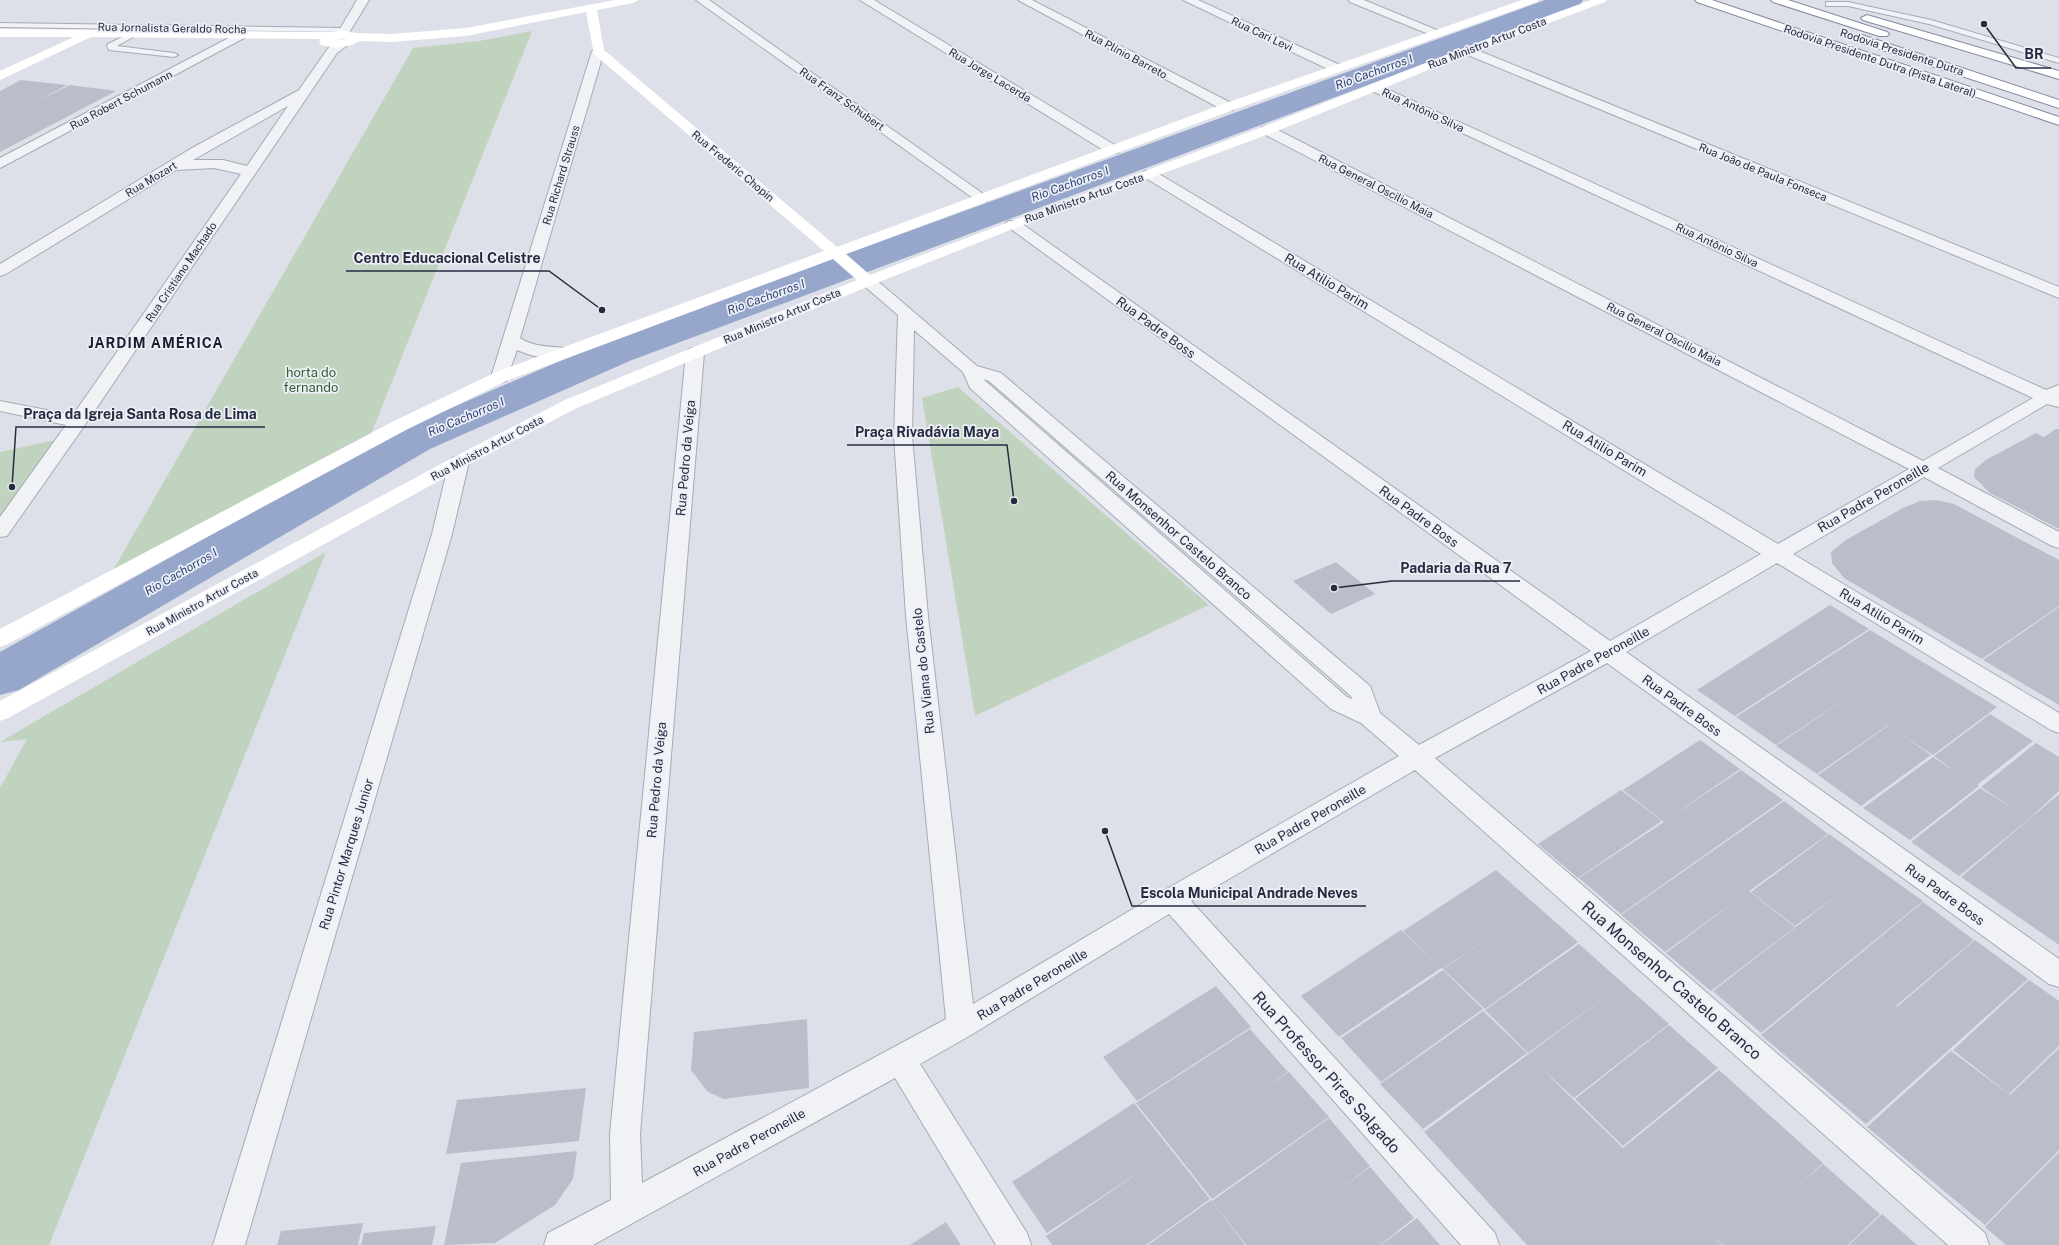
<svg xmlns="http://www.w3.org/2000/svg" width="2059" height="1245" font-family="'Public Sans',sans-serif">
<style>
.green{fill:#c0d3be}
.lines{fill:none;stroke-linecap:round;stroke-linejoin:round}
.river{fill:#96a7cb;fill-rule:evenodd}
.building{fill:#babecb}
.lane-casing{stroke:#a6aab6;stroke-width:2}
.street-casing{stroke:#a6aab6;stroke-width:2}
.highway-casing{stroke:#848aa0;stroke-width:2}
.lane{fill:#f0f2f6;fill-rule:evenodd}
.street{fill:#f0f2f6;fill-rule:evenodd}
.secondary{fill:#fff;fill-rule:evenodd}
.highway{fill:#fff;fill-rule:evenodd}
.labels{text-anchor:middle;stroke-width:3.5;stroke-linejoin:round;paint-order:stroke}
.far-street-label{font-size:11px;fill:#262b40;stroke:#edeff6}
.far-water-label{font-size:12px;font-style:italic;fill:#2d4276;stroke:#edeff6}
.street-label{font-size:13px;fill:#262b40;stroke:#edeff6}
.park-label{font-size:13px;fill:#335d32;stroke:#edeff6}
.far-district-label{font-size:14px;font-weight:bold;letter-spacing:1px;fill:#181d31;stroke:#edeff6}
.near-street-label{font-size:16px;fill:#262b40;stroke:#edeff6}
.leader{fill:none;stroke:#262b40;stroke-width:1.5}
.callout-dot{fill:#262b40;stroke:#edeff6;stroke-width:1.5}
.callout-label{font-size:14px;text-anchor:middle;font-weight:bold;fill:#262b40;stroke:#edeff6;stroke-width:3.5;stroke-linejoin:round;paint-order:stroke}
</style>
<rect width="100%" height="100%" fill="#dde0e8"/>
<!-- green -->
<path class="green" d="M532,31l-161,403 -259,138 301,-524 66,-7z
M958,387l251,218 -234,111 -53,-318z
M56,440l-56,82v-70z
M326,552l-277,693h-49v-457l27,-49 -27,3z"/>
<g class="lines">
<!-- river -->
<path class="river" d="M1545,0h38l-4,6 -947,354 -202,89 -411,241 -19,5v-43l398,-221 206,-89z"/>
</g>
<!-- building -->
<path class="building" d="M21,80l46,5 -27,15 30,-15 46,6 -116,61v-61z
M2056,429h3v100l-69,-36 -16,-16 1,-8 11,-9 50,-27 8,4z
M1936,500l18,4 105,56v46l-77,53 -138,-81 -12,-15 -1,-11 15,-12 57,-32 17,-7z
M1336,562l39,32 -44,20 -38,-33z
M1830,605l39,24 -134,87 -38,-26z
M2059,607v98l-76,-45z
M1870,630l127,77 -64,48 -34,-22 32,22 -70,51 -43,-31 70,-49 53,-38 -53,38 -6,-4 5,4 -70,48 -41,-28 89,-61 -89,60 -40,-28z
M1990,714l43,27 -56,44 2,1 -69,54 -47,-32 70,-51 25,16 -24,-17z
M1700,740l40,29 -74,51 75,-50 42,30 -162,114 -42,-36 85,-56 -41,-32z
M2036,743l23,14v34l-30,28 -70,57 -48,-34 69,-54 34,21 -33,-22z
M1621,790l41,31 -84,57 -40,-34z
M2059,794v151l-98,-68z
M1784,801l44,33 -163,118 -44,-37z
M1829,834l94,67 -162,132 -48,-42 123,-95 -41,30 -44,-34z
M1496,870l82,72 -93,67 -42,-40 48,-33 -49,33 -39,-38z
M1749,891l46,36 -84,64 -45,-38z
M1923,902l51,38 -78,66 1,1 78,-67 53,39 -162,145 -105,-89z
M1401,930l40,38 -102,69 -38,-41z
M1579,944l90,80 -95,74 -33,-30 82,80 96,-78 104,93 -30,28 30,-27 57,50 -32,31h-125l-8,-8 7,8h-195l-103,-113 190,-142 -86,63 -43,-43z
M1443,970l40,39 -102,73 -40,-44z
M2029,980l30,21v45l-50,48 -56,-44z
M1216,986l35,41 -114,74 -34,-44z
M1483,1011l44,42 -104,76 -43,-45z
M807,1019l2,69 -85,11 -16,-7 -17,-22 3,-38z
M1669,1025l49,43 -95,78 -48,-47z
M1250,1029l38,43 -29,20 30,-20 40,45 -117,82 -76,-96z
M2059,1048v102l-74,75 -118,-98 84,-76 59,44z
M586,1088l-7,53 -133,13 11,-54z
M1134,1103l76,96 -64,46h-94l-6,-9 105,-72 -104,69 -35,-51z
M1329,1118l41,48 -32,25 32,-24 44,51 -34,27h-134l-34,-44z
M577,1151l-4,28 -18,26 -60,38 -51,2 17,-82z
M2059,1152v93h-53l-21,-18z
M1211,1200l34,45h-97z
M1882,1214l35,31h-68z
M1417,1218l23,27h-59z
M946,1222l15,23h-51z
M363,1223l-5,22h-81l4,-14z
M436,1226l-4,19h-71l3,-12z"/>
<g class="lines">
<defs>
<path id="lane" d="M1826,2h22l83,18 128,38v5l-130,-39 -81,-18h-22z
M0,23l345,5 4,2 -4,2 -345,-5z
M132,32h3v4l-18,10 57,7 4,2 -4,2 -65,-7 -2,-4 1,-2z"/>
<path id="street" d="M357,0h12l-22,36h-8l-2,-2z
M696,0h13l280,198 -2,3h-10z
M860,0h14l244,147 2,3 -2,3h-10z
M1018,0h14l201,104 1,3 -1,3h-10z
M1183,0h15l142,65 2,3 -2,3h-8z
M1348,0h16l75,31 2,2 -2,2h-8l-81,-33z
M242,31l4,2 2,2 -2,2 -246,131v-10z
M343,40l6,4 -12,9 -250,369 -80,114 -7,1v-20l66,-92 -66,-14v-10l73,14 168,-241 -27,-6 -38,2 -170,104 -6,2v-12l192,-116 107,-58 30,-43zM288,106l-41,60 -24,-6h-30z
M1467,46l592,241v11l-596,-245 -2,-3z
M598,47l6,4 -84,287c17,11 32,7 50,11l3,4 -3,4c-17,4 -37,0 -53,-7l-11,31 -6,1 -6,-1 -3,-4 101,-326z
M1376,84l670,306 13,-5v22l-12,-3 -109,64 121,64v16l-7,-2 -128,-69 -131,77 266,159v20l-8,-3 -274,-167 -151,89 433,307v28l-10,-3 -442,-321 -172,95 550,475 4,12h-41l-533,-475 -224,131 304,332 4,12h-38l-292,-331 -198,121 -51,29 107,169 4,12h-35l-101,-167 -302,167h-49l4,-12 63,-33 -1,-66 76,-781 3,-4 6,-1 6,1 3,4 -64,781 2,49 304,-164 -40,-403 -12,-180 4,-121 -36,-31 -2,-3 2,-3h12l103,88 24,7 369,313 10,27 39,32 172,-94 -583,-424 -3,-3 3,-3h10l592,420 151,-87 -617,-377 -2,-3 2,-3h10l624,373 131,-75 -647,-336 -2,-3 2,-3h10l651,334 110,-63 -661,-307 -2,-3zM914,330l49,42 7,16 361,321 30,14 38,33 -236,135 -190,113 -45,-388 -16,-180zM983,379l6,2 362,315 1,3 -5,-2z
M459,456l7,2 3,4 -17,72 -207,711h-32l219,-711 17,-72 3,-4z"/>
<path id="highway" d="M1695,0h17l347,117v8l-362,-123z
M1771,0h17l99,32 2,2 -2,2h-8l-106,-34z
M1867,15l192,56v8l-196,-59 -2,-2z
M1862,35l197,65v8l-201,-66 -2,-3 2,-3z"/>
</defs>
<!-- lane casing -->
<use href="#lane" class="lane-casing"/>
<!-- street casing -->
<use href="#street" class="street-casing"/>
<!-- highway casing -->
<use href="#highway" class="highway-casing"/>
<!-- lane -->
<use href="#lane" class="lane"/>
<!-- street -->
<use href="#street" class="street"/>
<!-- secondary -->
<path class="secondary" d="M615,0h24l-6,3 -36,7 7,40 233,197 386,-143 299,-104h17l-2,2 -304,108 -387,144 24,21c130,-51 261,-98 392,-148 110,-42 218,-87 329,-127h16l-2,2 -122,46 -211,85 -254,94 -144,57 -297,124 -111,58 -458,252 -8,3v-20l452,-243 113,-58 292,-120 -24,-21 -327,122 -100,49 -398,214 -8,3v-18l392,-207 102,-49 330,-122 -230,-197 -8,-42 -120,24 -74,6 -32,-1 -8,4 -16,3 -15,-3 -2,-3 2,-3 -230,-2 -91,43v-9l74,-34h-74v-8l333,3 10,-2 12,3 37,1 74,-6zM343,38h4l-13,3z"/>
<!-- highway -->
<use href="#highway" class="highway"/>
</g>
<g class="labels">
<!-- far-street labels -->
<g class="far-street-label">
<text transform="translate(172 28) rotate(1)" y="4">Rua Jornalista Geraldo Rocha</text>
<text transform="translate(1262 34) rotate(25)" y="4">Rua Cari Levi</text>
<text transform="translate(1487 43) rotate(-21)" y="4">Rua Ministro Artur Costa</text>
<text transform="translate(1902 52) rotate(18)" y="4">Rodovia Presidente Dutra</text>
<text transform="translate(1126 54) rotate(28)" y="4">Rua Plínio Barreto</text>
<text transform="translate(1880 61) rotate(19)" y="4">Rodovia Presidente Dutra (Pista Lateral)</text>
<text transform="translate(990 75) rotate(31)" y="4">Rua Jorge Lacerda</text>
<text transform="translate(842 99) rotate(35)" y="4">Rua Franz Schubert</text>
<text transform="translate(121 100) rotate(-28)" y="4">Rua Robert Schumann</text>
<text transform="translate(1423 110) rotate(25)" y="4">Rua Antônio Silva</text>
<text transform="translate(733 166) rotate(40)" y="4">Rua Frederic Chopin</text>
<text transform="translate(1763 172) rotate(22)" y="4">Rua João de Paula Fonseca</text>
<text transform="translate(561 175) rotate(-73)" y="4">Rua Richard Strauss</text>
<text transform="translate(151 179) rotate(-31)" y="4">Rua Mozart</text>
<text transform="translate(1376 186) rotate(27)" y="4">Rua General Oscilio Maia</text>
<text transform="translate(1084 198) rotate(-20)" y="4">Rua Ministro Artur Costa</text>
<text transform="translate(1717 245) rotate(25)" y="4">Rua Antônio Silva</text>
<text transform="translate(181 272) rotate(-56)" y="4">Rua Cristiano Machado</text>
<text transform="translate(782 316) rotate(-23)" y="4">Rua Ministro Artur Costa</text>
<text transform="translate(1664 334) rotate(27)" y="4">Rua General Oscilio Maia</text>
<text transform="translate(487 448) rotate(-28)" y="4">Rua Ministro Artur Costa</text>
<text transform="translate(202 602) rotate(-29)" y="4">Rua Ministro Artur Costa</text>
</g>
<!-- far-water labels -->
<g class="far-water-label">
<text transform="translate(1374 72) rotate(-20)" y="4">Rio Cachorros I</text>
<text transform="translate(1070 184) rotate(-20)" y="4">Rio Cachorros I</text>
<text transform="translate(766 297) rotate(-20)" y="4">Rio Cachorros I</text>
<text transform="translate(466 417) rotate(-23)" y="4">Rio Cachorros I</text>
<text transform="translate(181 572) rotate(-30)" y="4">Rio Cachorros I</text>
</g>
<!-- street labels -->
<g class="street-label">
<text transform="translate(1327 281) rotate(31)" y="5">Rua Atilio Parim</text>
<text transform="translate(1156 327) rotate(36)" y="5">Rua Padre Boss</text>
<text transform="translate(1605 448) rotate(31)" y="5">Rua Atilio Parim</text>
<text transform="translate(685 458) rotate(-85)" y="5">Rua Pedro da Veiga</text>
<text transform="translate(1873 497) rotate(-30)" y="5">Rua Padre Peroneille</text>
<text transform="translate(1419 516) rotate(36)" y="5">Rua Padre Boss</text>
<text transform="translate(1179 535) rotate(41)" y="5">Rua Monsenhor Castelo Branco</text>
<text transform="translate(1882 616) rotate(31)" y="5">Rua Atilio Parim</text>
<text transform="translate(1593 660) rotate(-29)" y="5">Rua Padre Peroneille</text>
<text transform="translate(923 671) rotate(-96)" y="5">Rua Viana do Castelo</text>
<text transform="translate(1682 705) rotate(36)" y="5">Rua Padre Boss</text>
<text transform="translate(656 780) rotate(-85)" y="5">Rua Pedro da Veiga</text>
<text transform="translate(1310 819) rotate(-30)" y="5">Rua Padre Peroneille</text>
<text transform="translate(346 854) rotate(-73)" y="5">Rua Pintor Marques Junior</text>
<text transform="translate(1945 894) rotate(36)" y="5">Rua Padre Boss</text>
<text transform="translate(1032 984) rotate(-31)" y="5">Rua Padre Peroneille</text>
<text transform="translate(749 1142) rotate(-29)" y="5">Rua Padre Peroneille</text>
</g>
<!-- park labels -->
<g class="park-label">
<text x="311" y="377">horta do<tspan x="311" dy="15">fernando</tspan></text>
</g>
<!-- far-district labels -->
<g class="far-district-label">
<text x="156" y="348">JARDIM AMÉRICA</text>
</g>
<!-- near-street labels -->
<g class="near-street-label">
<text transform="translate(1672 980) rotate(41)" y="6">Rua Monsenhor Castelo Branco</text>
<text transform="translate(1327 1072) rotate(48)" y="6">Rua Professor Pires Salgado</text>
</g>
</g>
<!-- callouts -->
<path class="leader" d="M1984 24L2016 68H2051M602 310L549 271H346M12 487L16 427H265M1014 501L1007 445H847M1334 588L1392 581H1520M1105 831L1132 906H1366"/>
<g class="callout-dot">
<circle cx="1984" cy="24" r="4"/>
<circle cx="602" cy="310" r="4"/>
<circle cx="12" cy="487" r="4"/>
<circle cx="1014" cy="501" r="4"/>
<circle cx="1334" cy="588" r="4"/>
<circle cx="1105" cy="831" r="4"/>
</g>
<g class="callout-label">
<text x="2034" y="59">BR</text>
<text x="447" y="263">Centro Educacional Celistre</text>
<text x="140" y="419">Praça da Igreja Santa Rosa de Lima</text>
<text x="927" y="437">Praça Rivadávia Maya</text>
<text x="1456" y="573">Padaria da Rua 7</text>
<text x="1249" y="898">Escola Municipal Andrade Neves</text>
</g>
</svg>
